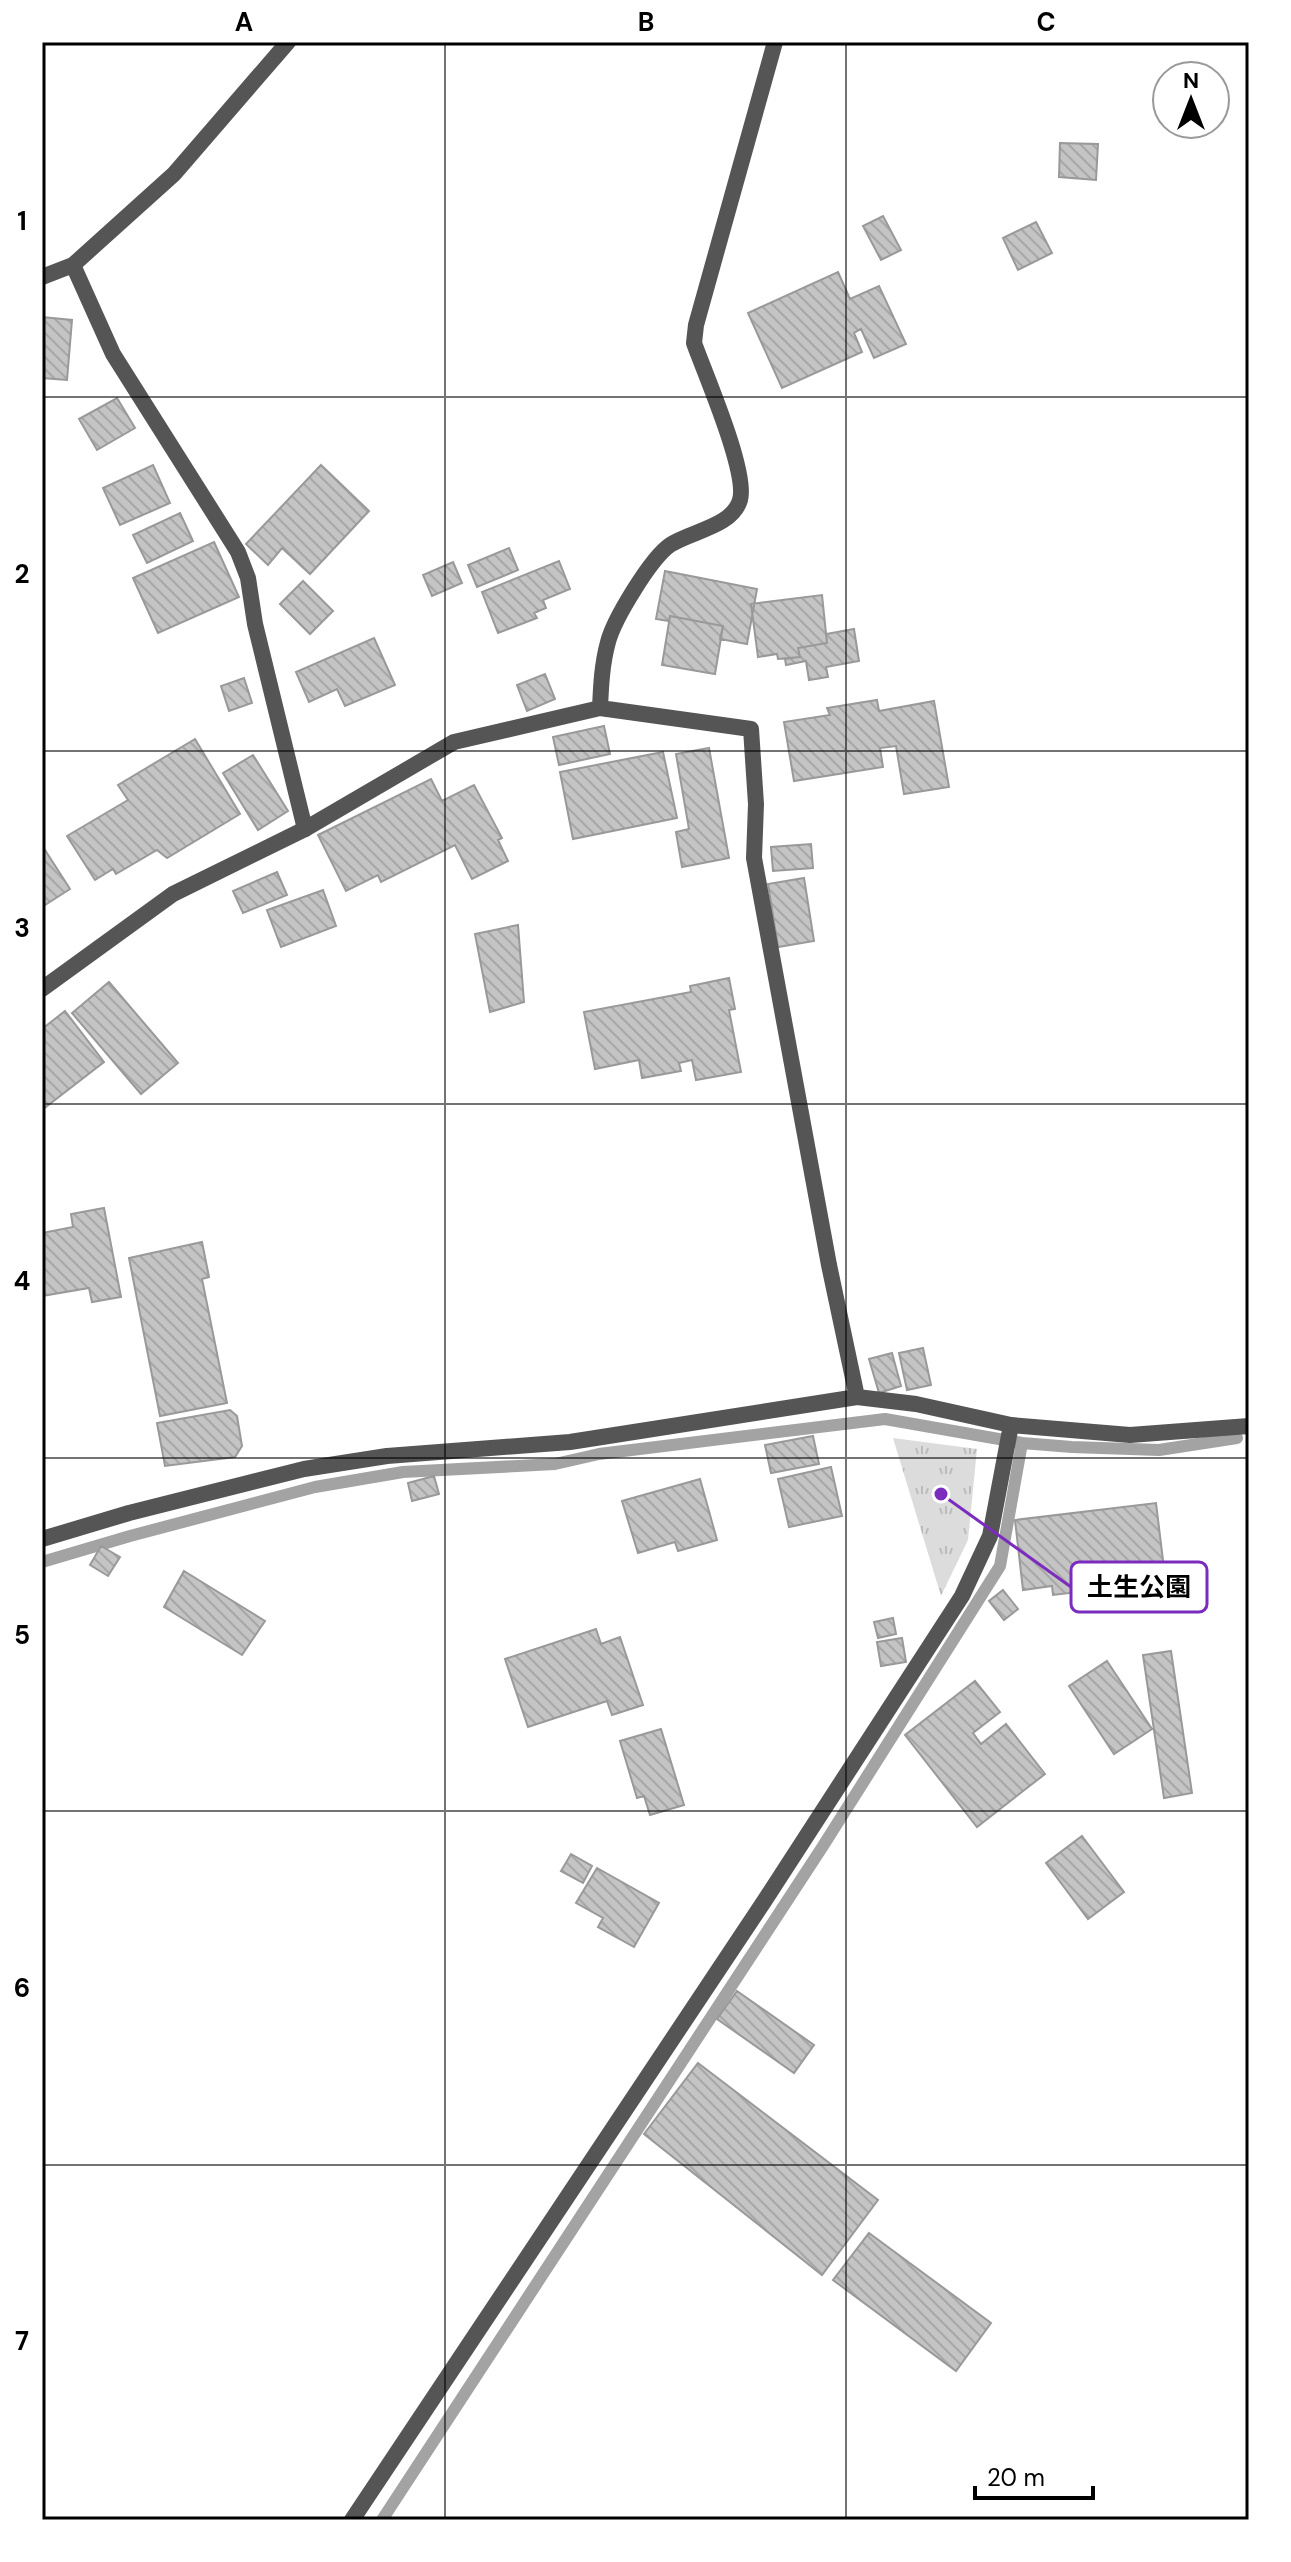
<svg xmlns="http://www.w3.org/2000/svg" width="1291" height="2562" font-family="'DM Sans','Noto Sans JP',sans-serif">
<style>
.park{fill:url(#park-tufts)}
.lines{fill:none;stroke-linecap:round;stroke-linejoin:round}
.stream{stroke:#a3a3a3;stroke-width:12}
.building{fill:url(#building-back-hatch);stroke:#999;stroke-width:2}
.service{stroke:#555;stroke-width:16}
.minor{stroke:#555;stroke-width:16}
.grid{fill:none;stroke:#000;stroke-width:2;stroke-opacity:0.55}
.leader{fill:none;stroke:#7b2cbf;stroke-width:3}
.callout-dot{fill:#7b2cbf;stroke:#fff;stroke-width:3}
.callout{fill:#fff;stroke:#7b2cbf;stroke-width:3}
.callout-label{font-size:26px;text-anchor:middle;font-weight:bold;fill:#000}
.neatline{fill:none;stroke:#000;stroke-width:3}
.grid-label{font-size:26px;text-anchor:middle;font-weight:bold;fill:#000}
</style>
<defs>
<pattern id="park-tufts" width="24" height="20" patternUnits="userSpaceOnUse" patternTransform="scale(2)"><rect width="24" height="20" fill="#dcdcdc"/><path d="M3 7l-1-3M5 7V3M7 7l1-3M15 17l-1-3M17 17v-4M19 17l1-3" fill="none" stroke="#bbb"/></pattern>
<pattern id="building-back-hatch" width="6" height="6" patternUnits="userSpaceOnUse" patternTransform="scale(2)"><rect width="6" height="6" fill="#c4c4c4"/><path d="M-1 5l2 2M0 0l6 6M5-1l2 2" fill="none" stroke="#a7a7a7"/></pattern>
</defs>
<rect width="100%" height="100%" fill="#fff"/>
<!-- park -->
<path class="park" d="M893,1438l84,11 -9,91 -27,56z"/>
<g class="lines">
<!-- stream -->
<path class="stream" d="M42,1562l88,-26 185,-49 88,-15 152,-8 44,-10 286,-35 137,24 50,4 87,3 78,-12
M382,2520l441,-674 177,-280 22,-123"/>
</g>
<!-- building -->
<path class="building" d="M1060,143l38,1 -2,36 -37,-3z
M883,216l18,34 -20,10 -18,-34z
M1036,222l16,31 -34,17 -15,-32z
M838,272l12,27 29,-13 27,58 -32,14 -13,-29 -7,4 8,19 -80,36 -34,-75z
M42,317l30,3 -5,60 -25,-2z
M117,398l18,30 -38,22 -18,-31z
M153,465l17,38 -50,22 -17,-37z
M321,465l48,46 -59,63 -28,-26 -14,17 -22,-21z
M180,513l13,28 -46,22 -14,-28z
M214,542l25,55 -81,36 -25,-55z
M509,548l9,22 -41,17 -9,-22z
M559,561l11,28 -27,11 3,8 -12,5 3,5 -39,15 -16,-41z
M453,562l9,21 -30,13 -9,-21z
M665,571l92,18 -10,55 -27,-5 3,-13 -53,-10 -1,5 -13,-2z
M303,581l30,30 -23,23 -30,-30z
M822,595l5,48 -29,5 2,9 -22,2 -1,-5 -19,3 -7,-53z
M670,616l53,10 -8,48 -53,-9z
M854,629l5,32 -33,6 2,10 -19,3 -3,-19 -20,4 -1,-6 15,-2 -2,-9 29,-5 -1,-9z
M374,638l21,47 -50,21 -8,-17 -28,13 -13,-30z
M545,674l10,25 -28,12 -10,-26z
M244,678l8,25 -23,8 -8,-25z
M877,700l2,11 55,-10 15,86 -45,7 -8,-48 -16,2 3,19 -89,14 -10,-59 46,-7 -3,-7z
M604,726l6,28 -51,11 -6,-28z
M195,739l45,75 -73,44 -10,-8 -41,24 -3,-5 -18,11 -28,-44 61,-36 -10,-15z
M709,748l20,110 -47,9 -6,-35 13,-3 -13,-75z
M663,752l14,66 -104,21 -13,-67z
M253,755l35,56 -30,19 -35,-57z
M431,779l11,22 32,-16 28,53 -4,2 10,21 -36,18 -17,-34 -74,37 -3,-7 -32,16 -28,-56z
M811,844l2,24 -40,3 -2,-24z
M45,850l25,39 -28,18v-55z
M277,872l10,23 -44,18 -10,-22z
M804,878l10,63 -36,6 -10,-63z
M323,890l13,36 -55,21 -14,-37z
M518,925l6,77 -34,10 -15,-78z
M729,978l6,31 -6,1 12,62 -45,8 -4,-20 -13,3 2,8 -39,7 -3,-18 -44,9 -11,-57 107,-20 -1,-6z
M109,982l69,81 -37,31 -69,-81z
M65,1011l39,51 -62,48v-81z
M104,1208l17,89 -29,5 -3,-14 -47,8v-63l31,-6 -2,-13z
M202,1242l7,35 -7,2 25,124 -67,13 -31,-158z
M923,1348l8,37 -24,5 -8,-37z
M892,1353l9,33 -22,7 -10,-34z
M230,1410l7,6 5,30 -7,11 -70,9 -8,-43z
M813,1436l6,28 -48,9 -6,-28z
M831,1467l11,49 -53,11 -11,-48z
M434,1476l5,18 -27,7 -4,-18z
M700,1479l17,61 -39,11 -3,-9 -37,11 -16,-52z
M1156,1503l11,90 -71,8 -1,-11 -42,5 -1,-9 -29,4 -8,-70z
M101,1546l19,11 -12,19 -18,-11z
M184,1571l81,50 -23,34 -78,-48z
M1003,1590l15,19 -14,11 -15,-19z
M893,1618l3,16 -18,4 -4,-16z
M596,1629l5,15 19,-7 23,68 -31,10 -5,-14 -79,26 -23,-68z
M902,1638l4,24 -25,4 -4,-24z
M1171,1651l21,142 -28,5 -21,-143z
M1107,1661l45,68 -38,25 -45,-68z
M975,1681l25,31 -27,21 8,11 25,-20 39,50 -68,53 -72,-92z
M661,1729l23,76 -34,10 -6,-19 -7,2 -17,-57z
M1082,1836l42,56 -36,27 -42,-56z
M571,1854l21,12 -9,17 -22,-12z
M597,1868l62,35 -25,44 -36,-20 5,-9 -27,-15z
M737,1991l77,54 -20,28 -77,-54z
M698,2063l180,137 -56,75 -178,-141z
M869,2233l122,90 -35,48 -123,-91z"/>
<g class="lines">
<!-- service -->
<path class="service" d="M73,265l40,89 125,198 10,26 7,46 50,205"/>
<!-- minor -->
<path class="minor" d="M42,277l31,-12 101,-91 114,-132
M600,708c1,-23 2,-44 8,-66 6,-23 43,-84 62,-97 21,-14 62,-18 70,-45 8,-28 -35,-126 -46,-157l2,-18 79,-283
M42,989l131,-95 132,-65 149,-87 146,-34 151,21 5,75 -2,54 75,407 28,132 59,7 95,21 119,10 119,-9
M42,1539l87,-26 175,-44 83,-13 183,-14 287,-45
M352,2520l413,-620 197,-304 28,-60 21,-111"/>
</g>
<!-- grid -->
<path class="grid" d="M445,42v2478M846,42v2478M42,397h1207M42,751h1207M42,1104h1207M42,1458h1207M42,1811h1207M42,2165h1207"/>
<!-- callouts -->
<path class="leader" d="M941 1494L1071 1587"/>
<circle class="callout-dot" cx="941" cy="1494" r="8"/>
<rect class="callout" x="1071" y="1562" width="136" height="50" rx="8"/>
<g class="callout-label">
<text x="1139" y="1596">土生公園</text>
</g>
<!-- border -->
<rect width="1291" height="2562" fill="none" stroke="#ffffff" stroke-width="88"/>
<!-- north arrow -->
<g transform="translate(1191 100)"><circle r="38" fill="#ffffff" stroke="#999999" stroke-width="2"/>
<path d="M0-6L14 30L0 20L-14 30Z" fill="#000000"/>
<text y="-12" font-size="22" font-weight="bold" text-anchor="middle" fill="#000000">N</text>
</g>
<!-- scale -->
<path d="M975 2486v12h118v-12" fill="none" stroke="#000000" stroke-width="4"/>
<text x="987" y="2486" font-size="24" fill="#000000" stroke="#ffffff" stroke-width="6" paint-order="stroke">20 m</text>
<rect x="44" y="44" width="1203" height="2474" class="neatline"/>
<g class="grid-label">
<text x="244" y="31">A</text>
<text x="646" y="31">B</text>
<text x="1046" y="31">C</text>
<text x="22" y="230">1</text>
<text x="22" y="583">2</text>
<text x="22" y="937">3</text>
<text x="22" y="1290">4</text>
<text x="22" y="1644">5</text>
<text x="22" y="1997">6</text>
<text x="22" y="2350">7</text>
</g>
</svg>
